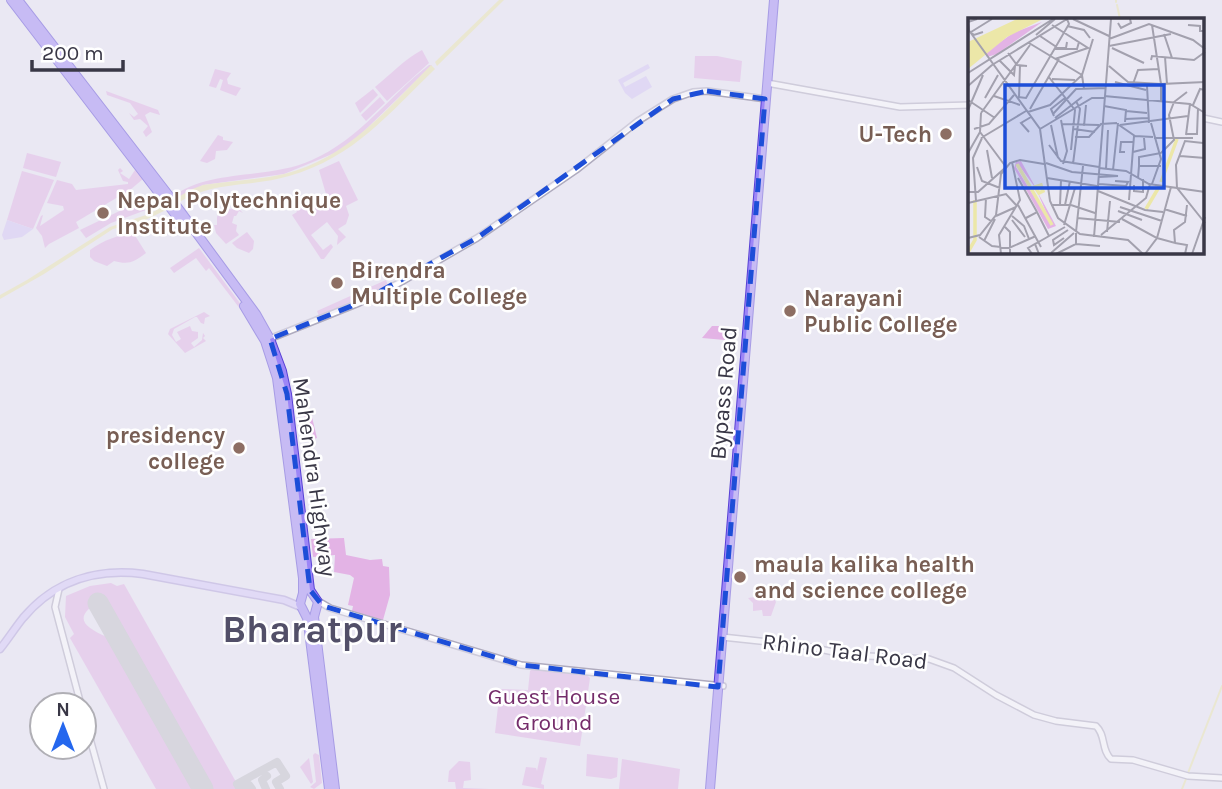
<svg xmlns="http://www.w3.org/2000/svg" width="1222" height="789" font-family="Karla,sans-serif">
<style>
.green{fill:#e3b3e5}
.sand{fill:#d5c6f5}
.water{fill:#ece7a8}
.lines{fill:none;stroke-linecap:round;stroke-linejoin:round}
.stream{stroke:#ece7a8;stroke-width:2}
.taxiway{stroke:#c0c0c5;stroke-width:8}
.runway{stroke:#c0c0c5;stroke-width:21}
.tertiary-casing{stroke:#afabbe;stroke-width:8}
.secondary-casing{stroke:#b0a1d9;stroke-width:9}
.trunk-casing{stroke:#5740d5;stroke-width:10}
.tertiary{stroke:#fff;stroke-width:5}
.secondary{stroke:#d7cafb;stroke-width:6}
.trunk{stroke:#9d86f7;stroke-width:8}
.marked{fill:none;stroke:#1d4ed8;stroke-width:5;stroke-dasharray:14 9;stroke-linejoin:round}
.education-dot{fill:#8d6e63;stroke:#fff;stroke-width:2.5}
.labels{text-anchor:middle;stroke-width:5;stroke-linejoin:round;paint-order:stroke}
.education-label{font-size:23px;font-weight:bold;fill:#785e54;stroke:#fff;text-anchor:start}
.street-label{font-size:23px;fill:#393746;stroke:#fff}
.park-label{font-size:23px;fill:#752d6b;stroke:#fff}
.town-label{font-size:37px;font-weight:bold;fill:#524f68;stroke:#fff}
.inset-river{fill:none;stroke:#ece7a8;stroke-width:3.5}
.inset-road{fill:none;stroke:#a3a1ae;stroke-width:2}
.view{fill:#1d4ed8;fill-opacity:0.15;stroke:#1d4ed8;stroke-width:3.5}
.inset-edge{fill:none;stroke:#393746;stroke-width:3.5}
</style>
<rect width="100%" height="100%" fill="#eae8f3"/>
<!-- green -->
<path class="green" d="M422,50l7,13 -42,38 -12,-14c15,-12 31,-29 47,-37z
M695,56h22l25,5 -2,21 -46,-4z
M429,65h3l-72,70 -18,15 -58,24 -81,11 -32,17 1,-5c37,-29 97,-17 140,-37 48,-21 77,-64 117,-95z
M215,69l16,4 -4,6 1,5 13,4 -5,8 -16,-6 3,-10 -3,-1 -4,9 -7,-2z
M373,89l5,6 -18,18 -5,-10z
M106,91l52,19 2,5 -10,-3 -5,3 7,17 -6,5 -3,-5 5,-6 -8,-7 -6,1 -5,-7 5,4 4,-3 -8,-11 -23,-8z
M380,97l5,6 -19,18 -5,-6z
M218,135l5,2v3l10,2 -6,8 -11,1 -1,8 -8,4 -7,-2z
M27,153l34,9 -5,15 -33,-9z
M339,161l19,39 -12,6 3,9 -3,9 -8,5 8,8 -9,8 1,-9 -11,-14 -16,13 12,15 8,-6 2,3 -9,12h-3l-29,-44 5,-3 -4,-9 15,-7 9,2 9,-4 -7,-24z
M120,168l3,3 -3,2 9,6 6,-9 8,9 -19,16 3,4 -5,1 -4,-3 -42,25 3,6 -30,16 -4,4 -3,-12 -6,-8 5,-12 2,-1 -3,11 24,-16 -1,-4 -16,-3 10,-23 15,4 4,6 52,-6v-2l-5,-1 -5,-11z
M22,171l32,9 -21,49 -26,-9z
M130,206l9,4h7l-35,13 -25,15 -6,-8z
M238,208l5,5 -4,-2 -3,5h-2l-2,7 5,2 -1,6 3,4 -13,9 -10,-11 -2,-8h3v-8l4,-7z
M247,232l7,9 -1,8 -4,4 -12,-5 -5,-5z
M134,234l12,19c-12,9 -17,12 -32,8l-7,5 -13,-5 -4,-4v-7c14,-10 27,-15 44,-16z
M199,248l49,66h-4l-35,-46 -3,3 -10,-13 -22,15 -4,-5z
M386,280l2,6 -43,21 -26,9 -2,-5z
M204,312l6,4 -5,2 -1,6 -3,-1 -4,-6h-2l-21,12 -2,6 4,7 5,-3 -4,-7 13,-6 2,5 6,1v6l-7,5 3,4 8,-7 1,-7 2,3 -2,2 3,3 -21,12 -17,-19 2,-5z
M712,326h14l-1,14 -23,-2z
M311,413l6,25 -9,3 -4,-10 8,-1v-4l-5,-2 -3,-9z
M344,538l2,17 24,5 12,-1 1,7 6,1 1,28 -7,25 -31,-9 1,-5 -5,-1 6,-27 -4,-3 -16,-3 1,-17 -22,2 -2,-18z
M111,583l6,3 7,-2 116,205h-31l-107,-189c-29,16 -21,26 5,37l86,152h-37l-86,-151 4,-4 -9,-17 1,-21 24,-10z
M759,593h12l5,9 -5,14h-8l-1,-6 -9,1v-8l-5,-5 7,-1z
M532,669l55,6 3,3 -10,68 -85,-13 5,-44 28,1 2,-19z
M315,753l4,2 3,28 -8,6 -4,-2 6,-5 -3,-27z
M587,754l31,4 -1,19 -6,2 -25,-3z
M540,757l7,1 -6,26 3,1v4l-22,-4 4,-18 10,1 1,3z
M309,758l4,24 -2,2 -11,-17z
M622,759l58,10 -2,20h-59z
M459,761l11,1 1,18 -7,1 -1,7 26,1h-33l-1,-7h-7l1,-11z"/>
<!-- sand -->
<path class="sand" d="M648,64l2,4 -27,15 2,4 21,-11 6,11 -20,12 -7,-6 -7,-13z
M7,220l26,9 -11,8 -18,3 -2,-5z"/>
<!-- water -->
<path class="water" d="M499,0h5l-67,66 -2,-4z
M431,65l4,4c-47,45 -80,88 -146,107 -41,12 -78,4 -114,29l-3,-4 18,-11 13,-5c27,-4 55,-5 81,-11 63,-15 104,-66 147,-109z
M166,205l2,4 -27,13 -28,7 -69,45 -44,25v-4l27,-15 83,-53 39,-13z"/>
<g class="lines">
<!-- stream -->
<path class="stream" d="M1116,0v2
M1117,5l3,14
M1188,773l34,-87
M1182,789l4,-10"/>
<!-- taxiway -->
<path class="taxiway" d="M246,787l3,-2 3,4
M240,789l-3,-5 40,-22 9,14 -10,6 4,7
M266,789l-4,-9 5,-4"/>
<!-- runway -->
<path class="runway" d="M98,603l105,186"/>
<defs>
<path id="tertiary" d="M767,83l133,24 70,-2
M1203,118l19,4
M269,339l90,-36 42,-21 76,-44 99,-68 62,-49 35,-22 20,-7 14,-1 59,8
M59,589l-4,18 26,98
M318,601l12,7 191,57 202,21
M722,637l83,9 43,9 81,4 25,9 42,27 38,20 22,6 40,5c10,9 5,24 15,33l22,1 55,16 34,2
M84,717l20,72"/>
<path id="secondary" d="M0,649c8,-10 15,-21 23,-31 31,-37 73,-50 120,-44l141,26 17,7"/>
<path id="trunk" d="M11,0l177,231
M18,0l152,197 86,117 14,25 12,32 5,23 23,196 8,12 -4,15 21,172
M244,306l21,35 12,37 26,200v15l-3,11 7,14 2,13 20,158
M710,789l64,-789"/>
</defs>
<!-- tertiary casing -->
<use href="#tertiary" class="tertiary-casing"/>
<!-- secondary casing -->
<use href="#secondary" class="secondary-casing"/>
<!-- trunk casing -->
<use href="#trunk" class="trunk-casing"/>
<!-- tertiary -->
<use href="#tertiary" class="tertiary"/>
<!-- secondary -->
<use href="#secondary" class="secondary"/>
<!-- trunk -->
<use href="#trunk" class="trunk"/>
</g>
<!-- marked area -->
<path d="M0 0H1222V789H0ZM707,91l58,8 -47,588 -197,-22 -198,-59 -13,-16 -23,-196 -17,-55 89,-36 118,-65 196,-139z" fill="#eae8f3" fill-opacity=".55" fill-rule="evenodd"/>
<path class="marked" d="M707,91l58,8 -47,588 -197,-22 -198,-59 -13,-16 -23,-196 -17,-55 89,-36 118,-65 196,-139z"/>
<!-- markers -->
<g class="education-dot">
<circle cx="946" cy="134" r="7"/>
<circle cx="103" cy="213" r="7"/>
<circle cx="337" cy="283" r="7"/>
<circle cx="790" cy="311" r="7"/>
<circle cx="239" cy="448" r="7"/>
<circle cx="740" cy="577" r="7"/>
</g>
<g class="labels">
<!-- education labels -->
<g class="education-label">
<text x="932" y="142" text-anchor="end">U-Tech</text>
<text x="117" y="208">Nepal Polytechnique<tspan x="117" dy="26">Institute</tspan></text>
<text x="351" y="278">Birendra<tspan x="351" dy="26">Multiple College</tspan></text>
<text x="804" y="306">Narayani<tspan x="804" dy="26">Public College</tspan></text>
<text x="225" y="443" text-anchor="end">presidency<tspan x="225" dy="26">college</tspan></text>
<text x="754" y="572">maula kalika health<tspan x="754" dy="26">and science college</tspan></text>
</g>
<!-- street labels -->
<g class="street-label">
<text transform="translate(723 393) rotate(-85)" y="8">Bypass Road</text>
<text transform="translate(315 477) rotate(82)" y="8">Mahendra Highway</text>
<text transform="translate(845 651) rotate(7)" y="8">Rhino Taal Road</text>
</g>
<!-- park labels -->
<g class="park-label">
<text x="554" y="704">Guest House<tspan x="554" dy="26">Ground</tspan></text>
</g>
<!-- town labels -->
<g class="town-label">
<text x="312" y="642">Bharatpur</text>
</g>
</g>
<!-- overview -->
<g transform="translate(968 18)">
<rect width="236" height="236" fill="#eae8f3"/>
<path d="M74,4l-45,32 -10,3 -2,-4 28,-20zM53,143l16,29 -19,-26 -2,3 36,59 -15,-35 19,35 -8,3 -34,-61 2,-6z" fill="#e3b3e5"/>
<path d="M49,1h26l-36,18 -39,32v-27z" fill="#ece7a8"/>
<path class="inset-river" d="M49,146l35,61M193,164l16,-43M73,167l2,6 -4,2 -4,-6zM178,191l13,-22M0,234l7,-12v-40"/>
<path class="inset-road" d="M9,1l-9,3 1,9 5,4 9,-3M105,1l36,17M150,5l3,5 10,-5 -1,-4M84,7l36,23 -33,11M220,7l12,1v5h5M99,8l17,4 6,8M0,11l72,100 10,72 8,17 22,16 48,6 15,14M3,14l21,-13M196,16l8,24M68,17l19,-16M72,18l18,12h8l1,-6M141,21l40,-15 44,16 12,9M61,25l53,32 2,14M141,28l62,-12M144,30l32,15M86,31h23l2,-7M40,35l9,12 10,1M197,39l2,27M31,42l15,15 1,-9M183,42l1,-4 42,4 11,-8M24,47l75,-46M141,48l19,16 33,2 -9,-59M0,55l85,-54M80,58l27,34 -4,40M84,61l23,1M147,64l31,8M165,66l5,-14 21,-1M0,68l24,-21M179,68l2,37M26,78l26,9M136,78l86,8 15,9M50,79l8,1 43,-74 -2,-5M51,79l1,-32M17,80l13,-23M0,82l27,18M193,83v-17l44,-2M225,87l7,-16 5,1M136,88l22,4 -1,12M62,91l29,-50M0,92l15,-35M158,93l21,2M60,94l22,-7 32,-30 11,-36M13,95l49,-68M85,96l23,-25 30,-1M86,98l-3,-7 14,-11M87,100l27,-21M157,101l23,-1M93,102l6,31 -4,13M183,105l10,36 -9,25M93,106l38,1M83,107l7,33M151,107l16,11 18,1M152,107l68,-9M116,108l2,-21M6,111l15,-5 25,-29M72,111l52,-31h13M106,111l21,3M61,114l-8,-9 10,-6M218,116h11l1,-26M218,117l4,-31M107,119h14l12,-13 16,-1M13,120l45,-27M186,120h39M81,127l12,16 38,6M19,132l5,28M157,134h-5l1,-10h13M165,134l12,-3 -1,-11M0,135l12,-21 1,-19M193,135l13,-13 -5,-25 5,-13 13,-10M212,138l25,2M78,145l26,9 46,4 -19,1M105,146l7,-55 -4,-8M171,148v-9l22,-4M9,149l5,14 18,7M131,150l27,3 23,13 28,4 28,35M138,151l2,-39M145,152l5,-47M50,160l19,34M79,160l50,8M170,160l1,-12h22M131,166l27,2 2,-4 -13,-1M166,167v6l9,1v-13M203,169l-14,51 18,5 -1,-13 11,-8 2,-17M209,170l-1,-23 9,-24 18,2M209,170l28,4M130,173l47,19 18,2M0,174h10l28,-25 -26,-35M18,180l-1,19 6,4M161,182l5,-64M8,183l-3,-43 9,-20M0,185l38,-9 11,12M50,187l23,42M83,187h20l24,8M92,187l1,-25M97,187l5,-24M152,189l42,14M196,191l23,7M150,193l24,9M28,198l20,-9M44,198l12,10 5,13M58,200l11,-6 12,24M109,200l43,4M154,201l35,19 -12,16M44,202l13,17M96,207l11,-37M37,209l5,5v22M108,214l7,-66M139,214l3,-31M133,217l45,-37 4,-14M11,219l13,9 17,2 27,-12M126,219l17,-218M0,220l12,-3 16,-20 5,-41 9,-11 10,-3 24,4M96,220l-10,7 -1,-5 15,-10M16,223l11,-22M207,225l12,2 -2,9M67,226l30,-17M108,226l24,2M83,235l23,-20M33,236l-2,-19 21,-35 -8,-38M64,236l-4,-6 7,-4 4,10M88,236l20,-10v-11M224,236l13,-37"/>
<path class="view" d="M37,67h159v103h-159z"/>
<rect width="236" height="236" class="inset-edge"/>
</g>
<!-- north arrow -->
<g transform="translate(63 726)"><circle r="33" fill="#ffffff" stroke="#b0afb5" stroke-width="2"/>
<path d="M0-5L12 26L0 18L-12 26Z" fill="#2467ee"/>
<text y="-10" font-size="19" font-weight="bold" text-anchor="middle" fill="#393746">N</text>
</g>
<!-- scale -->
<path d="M32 60v10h91v-10" fill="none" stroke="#393746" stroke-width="3.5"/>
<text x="42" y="60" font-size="21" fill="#393746" stroke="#ffffff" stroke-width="5" paint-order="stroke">200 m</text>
</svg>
